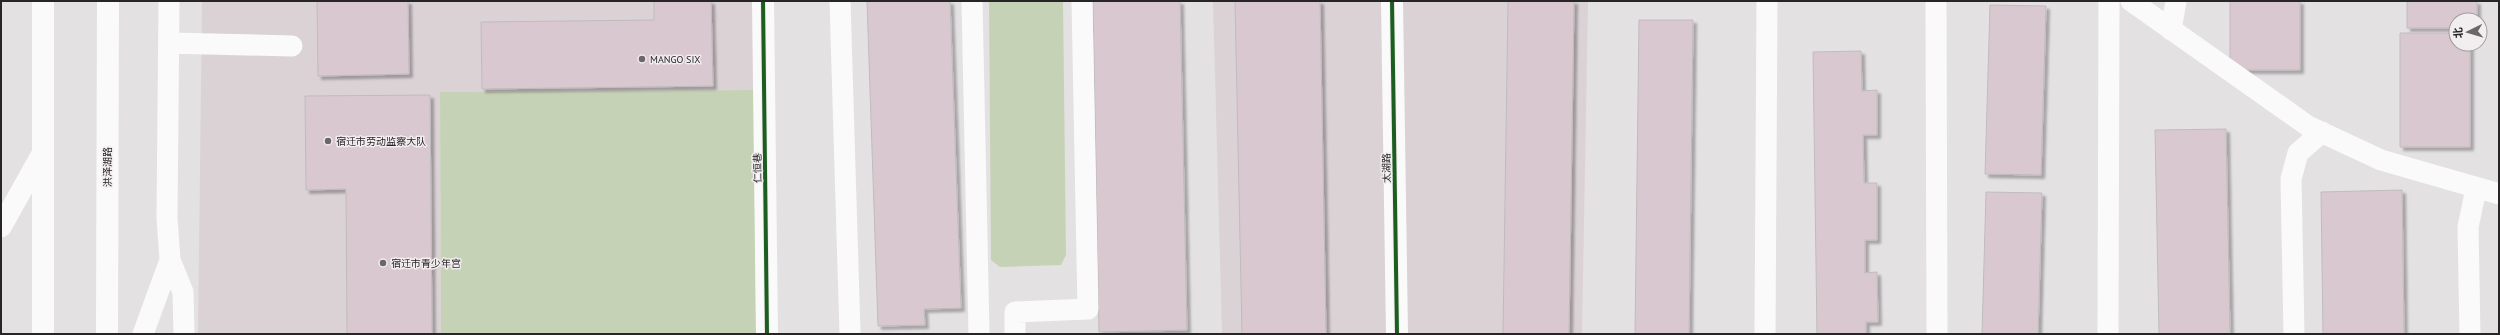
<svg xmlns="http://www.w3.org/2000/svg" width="2500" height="335" font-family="'PT Sans','Noto Sans SC',sans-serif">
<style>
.built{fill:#dbd2d5}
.green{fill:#c6d2b6}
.building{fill:#dac8d0;stroke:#bfbcbd;filter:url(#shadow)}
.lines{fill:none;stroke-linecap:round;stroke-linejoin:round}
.service{stroke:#fbfafb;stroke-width:21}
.minor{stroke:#fbfafb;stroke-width:22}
.tertiary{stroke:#fbfafb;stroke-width:22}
.primary{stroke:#fbfafb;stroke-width:22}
.cycleway-casing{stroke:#f2edef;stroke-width:6}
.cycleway{stroke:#1b5e20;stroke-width:4}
.poi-dot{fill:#696768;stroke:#f2edef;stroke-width:1.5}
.labels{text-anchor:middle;stroke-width:3;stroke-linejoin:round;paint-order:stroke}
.poi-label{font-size:10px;fill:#272526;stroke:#f2edef;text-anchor:start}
.street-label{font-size:10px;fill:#272526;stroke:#f2edef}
</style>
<defs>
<filter id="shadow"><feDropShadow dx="3.5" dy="3.5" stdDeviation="1" flood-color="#0004"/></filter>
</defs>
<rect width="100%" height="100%" fill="#e4e1e2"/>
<!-- built -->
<path class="built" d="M202,1h551l1,89 -314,2 1,242h-243z
M1213,1h375l-6,333h-360z"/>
<!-- green -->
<path class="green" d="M989,1h74l3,254 -5,10 -61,2 -9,-7z
M754,90l2,244h-315l-1,-242z"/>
<!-- building -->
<path class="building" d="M317,1h91l1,73 -91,2z
M654,1h57l2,85 -231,3 -1,-67 173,-2z
M867,1h83l11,307 -37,1 1,16 -47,1z
M1093,1h87l7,329 -88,2z
M1235,1h85l6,333h-84z
M1508,1h66l-5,333h-66z
M2230,1h70v69h-70z
M2407,1h70v19h-21v8h-49z
M1990,5l56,1 -5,169 -56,-1z
M1639,20h54l-4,314h-54z
M2400,33h56v11h14v103h-70z
M1861,51l1,40 15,-1v45h-14l1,48h13v57h-12v33l12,-1 1,50h-12v12h-49l-4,-282z
M430,95l2,239h-85l-1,-145 -40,1 -1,-94z
M2226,129l4,205h-71l-4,-204z
M2402,190l2,144h-81l-2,-142z
M1986,192l56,1 -4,141h-56z"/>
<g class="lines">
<!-- service -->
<path class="service" d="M169,1l-2,217 3,42 13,32 1,42
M840,1l10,333
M972,1l7,333
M1936,1l1,333
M2131,1l177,125 73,34 118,34
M2171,30l5,-29
M169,43l123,3
M1,227l42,-75
M143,334l27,-74
M1015,334v-22l73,-3 -6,-308
M1765,334l2,-333
M2108,334l1,-333
M2294,334l-3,-155 7,-26 24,-21
M2470,334l-2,-107 8,-38"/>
<!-- minor -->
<path class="minor" d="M763,1l4,333"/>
<!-- tertiary -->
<path class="tertiary" d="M1392,1l5,333"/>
<!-- primary -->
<path class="primary" d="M43,1v333
M107,334l1,-333"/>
<defs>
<path id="cycleway" d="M763,1l4,333
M1392,1l5,333"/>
</defs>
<!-- cycleway casing -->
<use href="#cycleway" class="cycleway-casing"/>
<!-- cycleway -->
<use href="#cycleway" class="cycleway"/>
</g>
<!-- markers -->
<g class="poi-dot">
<circle cx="642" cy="59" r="4"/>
<circle cx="328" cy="141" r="4"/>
<circle cx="383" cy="263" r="4"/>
</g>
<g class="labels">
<!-- poi labels -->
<g class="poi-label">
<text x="650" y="63">MANGO SIX</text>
<text x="336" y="145">宿迁市劳动监察大队</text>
<text x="391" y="267">宿迁市青少年宫</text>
</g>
<!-- street labels -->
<g class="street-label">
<text transform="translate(107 167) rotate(-90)" y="4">洪泽湖路</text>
<text transform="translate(757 168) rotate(-91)" y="4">仁恒巷</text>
<text transform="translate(1386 168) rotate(-91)" y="4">太湖路</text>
</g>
</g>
<!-- border -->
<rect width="2500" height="335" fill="none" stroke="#272526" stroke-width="4"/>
<!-- north arrow -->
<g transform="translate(2468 32) rotate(265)"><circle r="19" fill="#f2edef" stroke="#a19d9f"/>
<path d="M0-3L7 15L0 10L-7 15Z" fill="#696768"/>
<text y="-6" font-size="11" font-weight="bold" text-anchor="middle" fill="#272526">北</text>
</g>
</svg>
